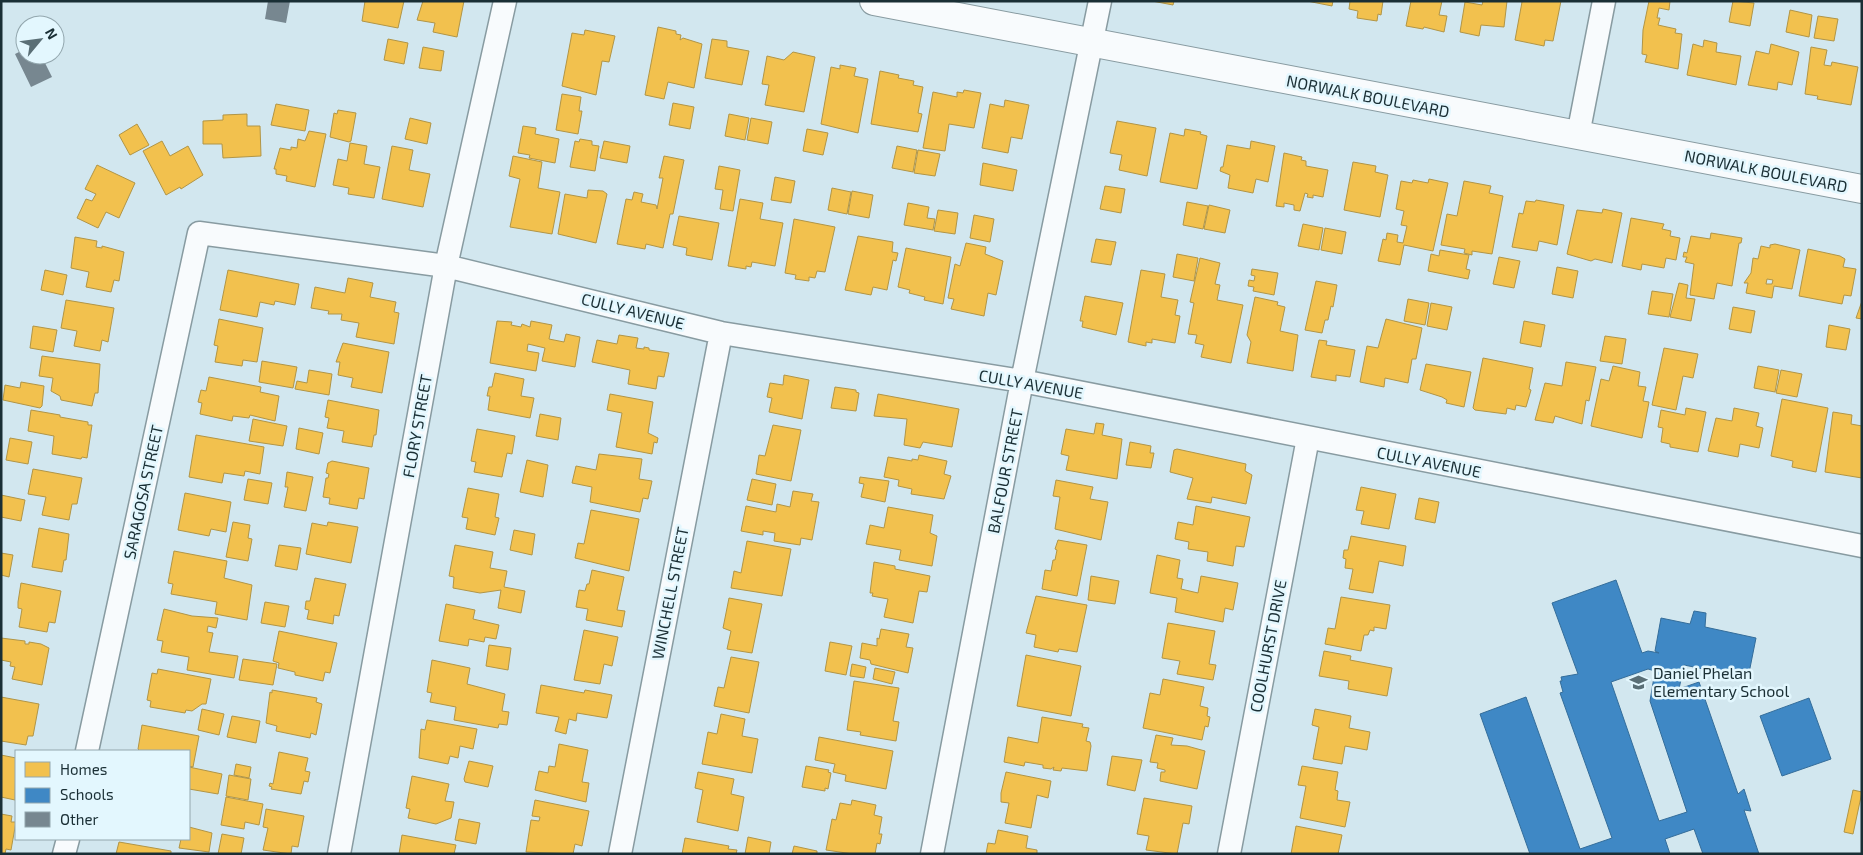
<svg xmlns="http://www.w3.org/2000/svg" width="1863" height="855" font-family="'Exo 2',sans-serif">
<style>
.homes{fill:#f2c14e;stroke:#b19546;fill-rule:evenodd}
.schools{fill:#3f88c5;stroke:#346d9a;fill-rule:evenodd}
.building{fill:#778790}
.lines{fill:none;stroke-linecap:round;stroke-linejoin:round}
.minor-casing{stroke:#889ba1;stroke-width:25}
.secondary-casing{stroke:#889ba1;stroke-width:30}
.minor{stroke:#f8fbfd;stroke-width:22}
.secondary{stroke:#f8fbfd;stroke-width:28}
.labels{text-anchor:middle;stroke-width:5;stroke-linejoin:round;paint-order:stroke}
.street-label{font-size:16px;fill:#1a2f35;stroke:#e3f7fe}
.poi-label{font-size:16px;fill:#1a2f35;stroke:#e3f7fe;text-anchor:start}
</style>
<rect width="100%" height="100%" fill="#d2e7ef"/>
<!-- homes -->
<path class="homes" d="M365,1h39l-6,27 -36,-7z
M423,1h41l-7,36 -24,-5 2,-9 -18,-3z
M1152,1h22l-1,4z
M1307,1h26l-1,5z
M1350,1h33l-2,14 -3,-1 -1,7 -20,-3 1,-7 -9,-2z
M1411,1h31l-3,14 8,1 -3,16 -20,-5 -1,2 -17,-3z
M1483,1h24l-3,26 -23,-2 -2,11 -19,-4 5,-30 17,3z
M1561,1l-8,40 -8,-1 -1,6 -29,-6 7,-38 -3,-1z
M1649,1h21l-1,9 -10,-2 -2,10h3l-2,7 18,4 -1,4 7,1 -4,35 -33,-7 2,-7 -5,-1 1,-24z
M1733,1l21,2 -4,23 -21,-4z
M1790,10l22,5 -3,22 -23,-5z
M1818,16l20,3 -4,22 -20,-3z
M658,27l18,4v3l5,1 -1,5 3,-2 19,6 -8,44 -26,-6 -4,17 -19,-4z
M585,30l30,6 -6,26 -7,-1 -6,34 -34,-9 10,-53 12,2z
M388,39l20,4 -4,21 -20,-4z
M712,39l15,2v6l22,4 -7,34 -37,-7z
M1704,40l13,3 -1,9 25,4 -5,29 -49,-10 6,-31 10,3z
M1771,44l28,8 -7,33 -14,-3 -1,8 -29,-5 8,-34 13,3z
M423,47l21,4 -3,20 -22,-3z
M1811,47l16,3 -3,15 7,1 1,-4 26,5 -7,38 -34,-6 1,-3 -13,-2z
M793,52l22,5 -11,55 -39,-7 4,-20 -7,-1 5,-28 17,4z
M840,65l16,3 -2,8 14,3 -10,54 -37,-9 10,-57 9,2z
M880,71l19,4 -1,3 16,3 -1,4 10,2 -5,26 4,1 -4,18 -47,-8z
M964,90l17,3 -7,35 -25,-4 -4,27 -22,-3 10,-56 24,5v-5l6,1z
M562,94l19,3 -2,14h3l-4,23 -22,-4z
M1005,100l24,5 -7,34 -11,-2 -3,16 -26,-5 8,-44 14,3z
M673,103l21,4 -4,22 -21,-4z
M276,104l33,6 -4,21 -34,-6z
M338,110l18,3 -5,28 -2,1 -19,-5 4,-24 3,1z
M247,114v12h13l1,30 -38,2 -1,-14h-19v-23l20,-1v-5z
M729,114l20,4 -4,22 -20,-4z
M410,118l21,5 -4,21 -22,-5z
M751,118l21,4 -4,22 -21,-4z
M1117,121l39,7 -9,48 -28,-6 3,-15 -12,-2z
M137,124l12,21 -19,10 -11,-20z
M523,126l13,2 -1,6 24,5 -4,24 -26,-5 1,-3 -12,-2z
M807,129l21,4 -5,22 -20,-4z
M1185,129l16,3 -1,2 7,2 -10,53 -37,-7 10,-49 14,3z
M309,131l17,3 -11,53 -29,-6 1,-5 -11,-2v-5h-2l6,-21 11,2v-3l6,1 1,-9 7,2z
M580,139l12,2v4l7,1 -4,25 -25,-4 5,-26 4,1z
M162,141l8,15 18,-10 15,29 -22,14 -1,-2 -14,8 -23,-44z
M604,141l26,5 -3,17 -27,-5z
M1251,141l24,5 -7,36 -12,-3 -3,14 -25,-5 2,-13 -10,-4 1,-4h2l4,-22 23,4z
M350,143l17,3 -3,18 16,3 -6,31 -26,-4 1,-6 -16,-3 5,-26 9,2z
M392,146l21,4 -4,20 21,4 -7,33 -41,-8z
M897,146l20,4 -4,22 -21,-4z
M918,150l22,4 -5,22 -21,-3z
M1284,153l18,4 -1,3 5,1v5l22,4 -5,27 -10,-2v3l-6,-1 1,-3 -3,-1 -5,18 -6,-1v-5l-10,-2v4l-8,-1z
M513,156l29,6 -4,26 22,4 -8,42 -42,-7 10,-48 -11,-3z
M664,156l20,4 -11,54h-3l-7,34 -17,-4 -1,5 -28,-5 9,-45 6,1 2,-8 9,2 -2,8 15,3 1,4 6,-31h-4z
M1353,162l23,4 -1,6 13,3 -8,42 -36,-7z
M983,163l34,7 -4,21 -33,-6z
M97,165l38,18 -16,35 -13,-6 -8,16 -21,-10 9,-19 6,2 4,-7 -11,-5z
M719,166l21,4 -7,41 -13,-2 3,-19 -8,-1z
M775,177l20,4 -4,22 -20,-3z
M1429,179l19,4 -15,68 -29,-6 -4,20 -22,-4 5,-22 3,1 1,-7 11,2 -1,7 6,1 4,-17 -6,-1 3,-14 -8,-2 5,-28 11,2 1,-3 15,3z
M1464,181l27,5 -2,7 14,3 -11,58 -20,-3v4l-8,-2 1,-4 -24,-4 6,-31 10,2z
M1105,186l20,3 -4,24 -21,-4z
M832,188l19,4 -4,22 -19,-4z
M588,190l15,1 4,3 -11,49 -38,-9 7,-40 22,4z
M852,191l21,4 -4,23 -21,-4z
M740,199l23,4 -3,16 23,4 -8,43 -23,-4 -1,5 -5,-1v3l-18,-3z
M1536,200l28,5 -7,40 -18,-4 -2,10 -25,-4 7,-34 4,1 3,-13 9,1z
M1187,202l21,4 -5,23 -20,-4z
M908,203l21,4 -2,11 8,1 -2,11 -29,-5z
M1209,205l21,5 -5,23 -21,-4z
M1603,209l19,4 -10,50 -17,-4 -4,2 -24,-7 10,-44 25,3z
M938,210l20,3 -3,21 -21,-3z
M974,215l20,4 -4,23 -20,-4z
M679,216l40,7 -7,37 -26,-5 1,-7 -14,-3z
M1631,218l33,6 -2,5 9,2 -1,5 10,2 -4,22 -10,-2 -2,10 -22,-4 -1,6 -19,-4z
M794,219l41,8 -10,45 -8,-1 -2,7 -6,-1v4l-14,-2 1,-4 -11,-2z
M1303,224l20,4 -4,22 -21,-4z
M1325,228l21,4 -4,22 -21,-4z
M1711,233l31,5 -1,5h-2l-7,43 -15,-3 -3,16 -24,-4 4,-31 -9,-2 2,-5h-4l1,-5 3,1 4,-17 19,3z
M858,236l35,6 -1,10 6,1 -2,8 -3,-1 -6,30 -14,-3 -2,8 -26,-5z
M75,237l22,4 -1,6 6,1v-2l22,6 -5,29 -5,-1 -3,12 -25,-5 3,-15 -18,-4z
M1096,239l20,3 -5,23 -20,-3z
M966,243l20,4 -1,7 18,7 -7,34 -8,-2 -4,23 -33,-7 3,-10 -6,-1 7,-34 5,2z
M1775,244l25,6 -8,39 -18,-3 -2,12 -26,-5 2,-10h-4l7,-10 2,-15 5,1 3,-13 9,2v-3zM1767,279l6,1 -1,4h-6z
M906,248l45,9 -8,47 -19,-4 1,-3 -16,-4 1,-3 -12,-3z
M1808,249l32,7 5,3 -2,8 13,2 -5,27 -7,-1 -2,9 -43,-8z
M1440,250l29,5 -3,14 4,1 -2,9 -40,-8 3,-17 8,2z
M1177,254l21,4 -4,23 -21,-4z
M1499,257l21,4 -6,27 -21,-4z
M1200,258l20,5 -5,21 5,1 -3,15 26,5 -12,58 -30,-6 3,-12 -9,-2 2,-8 -9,-1 6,-31 -4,-1z
M1557,267l21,4 -5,27 -21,-4z
M1252,269l26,4 -4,22 -21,-4 1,-4 -6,-1 1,-6 5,1 1,-5 -4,-1z
M45,270l22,5 -4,20 -22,-5z
M228,270l71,14 -4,21 -20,-4 -1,4 -14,-3 -3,15 -37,-7z
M1141,270l24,4 -4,23 17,3 -3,15 5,1 -5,27 -23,-4v4l-6,-1v4l-18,-4z
M348,278l25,5 -3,14 26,5 -2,10 5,1 -5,31 -38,-7 3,-14 -18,-3 1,-6h-14l1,-3 -18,-3 4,-21 30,6z
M1316,281l21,4 -4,22 -2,-1 -3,14h-3l-3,13 -17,-3z
M1679,283l9,2 -2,13 9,1 -4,22 -21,-4z
M1652,291l21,3 -4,23 -21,-3z
M1085,296l38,7 -7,32 -34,-8 1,-6h-3z
M1255,297l23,5 -1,3 8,2 -5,24 18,4 -5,36 -46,-8 4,-21 -4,-7z
M1408,299l21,4 -4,22 -21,-4z
M66,300l48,8 -6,34 -6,-2 -2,11 -26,-5 3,-15 -16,-3z
M1862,301v18l-6,-1z
M1431,303l21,4 -5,23 -20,-4z
M1733,307l22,4 -4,22 -22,-4z
M219,319l44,9 -6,34 -14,-2 -1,6 -27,-4 3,-16 -4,-1z
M1386,319l36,9 -6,31h-4l-4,24 -23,-5 -1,9 -24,-5 7,-36 11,2z
M497,321l15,1 -1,3 10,2 1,-3 8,3 1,-6 21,4 -3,14 15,3 2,-8 14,3 -5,30 -33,-6 3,-13 -17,-4 -1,7 12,2 -3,18 -46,-8z
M1524,321l21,4 -4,22 -21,-4z
M1829,325l21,4 -4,21 -20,-3z
M33,326l24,4 -4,22 -23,-4z
M619,335l19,3 -2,10 8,1v-2l5,1v2l20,3 -5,24 -6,-1 -2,13 -28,-5 2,-14 -38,-8 5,-22 20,4z
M1605,336l21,3 -4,25 -22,-3z
M1319,340l8,1 -1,4 29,5 -5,27 -14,-2v6l-25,-4z
M343,343l46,9 -7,41 -31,-6 2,-9 -15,-3 2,-13h-4z
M1664,348l34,6 -5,24 -10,-2 -7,34 -24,-5z
M42,356l58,8 -2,29h-3l-3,13 -31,-6 -1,-4 -9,-5 2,-13 -14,-2z
M1483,358l50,10 -4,21 2,1 -5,17 -10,-2 -1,5 -8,-2 -1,6 -31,-4 -2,-2z
M262,361l35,6 -4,21 -34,-6z
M1566,362l30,5 -7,34 -3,-1 -4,24 -27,-8 -2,7 -18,-3 10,-37 17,3z
M1426,364l45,8 -7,35 -18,-4 1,-3 -5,-3 -22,-7z
M1613,366l27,6 -2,14 8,1 -3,14 6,1 -7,36 -51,-12 10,-47 8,2z
M1758,366l21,4 -4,22 -21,-4z
M309,370l23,4 -3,21 -34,-6 2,-8 10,2z
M1781,370l21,4 -5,23 -21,-4z
M495,373l29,6 -3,17 13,2 -4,20 -42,-8 2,-14h-3l2,-9h3z
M784,375l25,5 -7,39 -33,-7 3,-14 -5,-1 3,-14 13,2z
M209,377l52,10 -1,5 19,4 -4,25 -25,-6 -1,3 -16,-2 -1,5 -32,-7 2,-11 -4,-1 3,-12 5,1z
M21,382l23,4 -2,20 -2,2 -37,-8 2,-15 15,3z
M835,387l21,3v2l3,1 -3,18 -25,-3z
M610,394l43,8 -5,31 10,5 -1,5 -3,-1 -2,12 -36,-7 6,-34 -15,-3z
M878,394l81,15 -7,38 -29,-5 -3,6 -16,-3 3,-26 -33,-3z
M1782,399l46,9 -12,64 -24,-5 1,-6 -22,-5z
M328,400l51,10 -3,25h-2l-2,12 -30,-5 2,-11 -17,-3 2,-10 -4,-1z
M1686,408l20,4 -8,40 -28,-5v-3l-9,-2 2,-14 -5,-1 3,-17 24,5z
M1734,408l25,5 -3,13 7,2 -4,20 -19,-4 -2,13 -30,-6 8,-33 16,3z
M31,410l29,5v2l28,5v3h4l-5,33 -5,-1 -1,2 -29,-5 2,-18 -26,-5z
M1833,412l19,3 -1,9 11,2v52l-37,-6z
M540,414l21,4 -3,22 -22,-4z
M253,419l34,7 -4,20 -34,-5z
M1096,423l8,1 -2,11 20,4 -5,40 -51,-9 3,-14 -8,-2 5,-25 28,5z
M773,425l28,5 -10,51 -35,-7 3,-19 6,1z
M299,428l24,5 -4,21 -23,-5z
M477,429l38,7 -3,18 -5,-1 -5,24 -28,-5 2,-10 -5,-1z
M196,435l68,12 -4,27 -15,-3 -1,5 -20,-3 -2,10 -33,-6z
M10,438l22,4 -4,22 -22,-4z
M1130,442l21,4 -1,7h4l-3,15 -25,-3z
M1177,449l69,15 -1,7 7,4 -6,29 -34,-7 -1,6 -24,-4 6,-21 -23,-6 4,-22z
M599,454l43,5 -3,20 13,2 -4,18 -5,-1 -3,14 -50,-10 2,-15 -20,-4 4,-17 20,4z
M919,455l28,6 -3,13 7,2 -7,23 -33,-5 1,-5 -14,-3 1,-6 -15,-3 4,-20 24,4v-2l6,1z
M527,460l21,5 -5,32 -23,-5z
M332,461l37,7 -5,31 -5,-1 -2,11 -28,-5 1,-6 -7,-1 3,-19h2l1,-4 -3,-1 2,-10z
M33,469l49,9 -5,26h-5l-3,16 -27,-5 4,-18 -18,-3z
M287,472l26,5 -7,34 -22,-4 4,-20h-3z
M860,477l29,4 -4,21 -24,-5 3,-13 -5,-1z
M248,479l24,4 -4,21 -24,-4z
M752,479l24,5 -4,21 -25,-5z
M1056,480l37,7 -3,12 18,3 -7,38 -46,-11 5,-32 -7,-1z
M1361,487l35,7 -7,35 -28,-5 3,-13 -8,-1z
M468,488l31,6 -4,23 4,1 -4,17 -29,-6 2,-11 -6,-1z
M793,491l20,3 -2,7 8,1 -7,38 -11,-2 -1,7 -26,-4 1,-8 -12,-2v4l-22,-4 5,-25 30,6 1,-8 13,3z
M185,493l46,9 -5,30 -15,-3 -2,7 -31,-6z
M1,495l24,5 -4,21 -20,-4z
M1419,498l20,4 -4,21 -20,-4z
M1196,506l54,11 -6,30 -8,-1 -3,20 -26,-5 1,-9 -20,-3 1,-7 -14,-3 3,-17 15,3z
M888,507l45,8 -3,18 7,3 -5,30 -33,-6 2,-10 -35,-6 4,-19 14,3z
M591,510l48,9 -10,52 -54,-13 3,-15 6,1z
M233,522l17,3 -2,13 4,1 -4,22 -22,-4z
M328,522l30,5 -7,36 -45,-9 6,-31 15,3z
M39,528l30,6 -3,26h-2l-2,12 -30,-5z
M514,530l21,4 -3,21 -22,-5z
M1351,536l55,10 -3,20 -24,-5 -6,32 -24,-4 4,-20 -8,-1 1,-9 -3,-1 1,-8h4z
M1058,540l29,5 -10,51 -35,-7 3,-19 6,1 2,-11h2l2,-10 -2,-1z
M747,541l44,8 -9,47 -51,-8 3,-17 7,2z
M279,545l22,3 -4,22 -22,-4z
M455,545l38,7 -3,16 17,3 -3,16 21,4 -4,22 -23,-5 3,-18 -21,3 -27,-5 1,-11 -5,-1z
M174,551l53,10 -3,17 28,7 -5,35 -32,-6 2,-12 -46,-8 2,-10 -5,-1z
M1,553l12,2 -4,22 -8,-2z
M1157,555l23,5 -3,18 6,1 -2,10 17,4 3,-17 37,7 -5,27 -8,-2 -2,14 -48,-10 2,-14 -27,-5z
M874,562l21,4v3l35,7 -3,16 -8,-1 -6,32 -29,-6 4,-18 -16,-3 1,-3h-3z
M592,570l32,7 -7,33 8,1 -3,16 -36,-7 2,-11 -12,-2 3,-17 6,1 2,-7h2z
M1091,576l28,5 -4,23 -27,-4z
M315,578l31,6 -7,32 -5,-1 -1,9 -26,-5 2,-9 -4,-1 1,-8h4z
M21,583l40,8 -6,32 -6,-1 -2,10 -28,-5 3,-18 -4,-1v-6z
M1036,596l51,9 -10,47 -18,-3 -1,3 -24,-5 2,-12 -10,-2z
M1341,597l49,8 -4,24 -12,-2v4l-4,-1 -2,5h-4l-3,16 -36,-7 3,-16 7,1z
M729,598l33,6 -10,49 -25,-4 4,-18 -8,-3z
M265,602l24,4 -4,21 -24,-4z
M446,604l29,6 -2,9 26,6 -3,14 -11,-2 -1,5 -15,-3 -1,7 -29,-5z
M164,609l28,7 26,2 -2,10 -8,-2 -1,6 6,1 -4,19 29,4 -4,22 -47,-8 2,-13 -28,-5 2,-11 -6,-1z
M1168,623l47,8 -6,33 7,1 -3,15 -36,-6 3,-13 -18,-3z
M881,629l28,5 -3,13 7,1 -5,25 -37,-9 -1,-4 -10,-2 2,-15 15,3v-8l2,1z
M584,630l34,7 -6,29 -8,-2 -4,20 -26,-4z
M279,631l58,12 -7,30 -5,-1 -2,9 -28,-6v-3l-17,-4 1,-5 -6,-2z
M1,638l24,3v3h4v-2l12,2 8,4 -7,37 -30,-6 3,-12 -5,-1 1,-4 -10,-2z
M830,642l22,4 -6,29 -21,-4z
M489,645l22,3 -3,22 -22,-4z
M1324,651l27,5 -1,4 42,8 -5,28 -39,-7 1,-8 -30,-5z
M1026,655l55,11 -10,50 -54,-10z
M731,657l28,5 -10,51 -35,-7 4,-19 6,1z
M243,659l34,5 -4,21 -34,-5z
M432,660l38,8 -3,16 38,10 -3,17 7,1 -2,13 -8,-1 -1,4 -44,-8 2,-13 -26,-5 2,-9 -5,-1z
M852,664l14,3 -2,11 -14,-2z
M875,668l20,4 -3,12 -19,-5z
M158,669l53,10 -5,25h-4l-10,7 -6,-1 -1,3 -35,-6 1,-6 -4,-1 5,-27 5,1z
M1163,679l41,8 -4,19 8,2 -1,8 3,1 -2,10 -3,-1 -3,14 -59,-12 7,-35 10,2z
M854,681l45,7 -6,33 6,1 -3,19 -36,-6 1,-3 -14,-2z
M541,685l43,8 1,-3 27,5 -5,23 -30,-5 -1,8 -7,-2 -3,15 -11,-3 4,-14 -23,-4z
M272,690l45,8 -1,4 6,2 -6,31 -5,-2 -1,5 -34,-7 1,-5 -11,-3 4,-31 2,1z
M1,697l38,7 -6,32h-5l-2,9 -25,-4z
M202,709l22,5 -5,21 -21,-5z
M1315,709l36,7 -2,12 21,4 -3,18 -22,-4 -3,18 -29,-5 6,-32 -7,-2z
M721,714l24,5 -3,17 16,3 -6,34 -50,-9 6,-32 9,2z
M232,716l28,5 -4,22 -29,-6z
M1042,717l41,7 -1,3 7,1 -3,13 4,1 1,4 -4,25 -25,-3 -1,3 -8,-1 1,-3 -3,2 -8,-1v-3l-18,-3 -1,4 -20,-4 4,-25 30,6z
M427,720l50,9 -4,20 -13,-3 -2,12 -8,-2 -2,8 -29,-6 2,-29 4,1z
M142,725l57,11 -6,31 -4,-1v-15h-49l-2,-2z
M1156,735l17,3 -2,7 16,1 18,5 -8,38 -37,-8 1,-9h4v-2l-8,-2 1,-5 -8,-1z
M819,737l74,14 -7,38 -41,-8 1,-6 -13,-3 2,-8 -20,-4z
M559,744l29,6 -6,32 7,1 -3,19 -51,-12 4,-19 9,2 1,-7 6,1z
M279,752l29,6 -3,13 5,1 -2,10 -4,-1 -3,13 -30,-5 1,-2 -3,-1 1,-3 3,1z
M1,755l15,3 -1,42 -14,-3z
M1112,756l30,4 -7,31 -28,-6z
M469,761l24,5 -5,21 -23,-5 -1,-3z
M236,764l15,3 -2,11 -15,-3z
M806,766l23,4 -1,2 3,1 -3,16 -3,-1v3l-23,-4z
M1302,766l36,6 -3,18 3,1 -1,9 13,2 -5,25 -45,-9 6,-32 -8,-1z
M189,767l33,7 -4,20 -29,-5z
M698,772l36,7 -3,15 13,3 -6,34 -41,-9 6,-32 -8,-2z
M1006,772l45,9 -3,17 -11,-3 -6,33 -26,-5 4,-20 -8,-1v-9z
M229,775l22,4 -3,21 -22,-4z
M412,776l37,8 -4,17 9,1 -3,16 -15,6 -28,-6 2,-9 -4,-1z
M1853,790l9,2 -9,42 -9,-2z
M226,797l37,7 -4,21 -14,-3 -1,7 -23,-4z
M1144,798l48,8 -3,18 -6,-1 -6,31 -31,-4 3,-14 -12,-2z
M535,800l54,11 -7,35 -7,-2 -2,10 -47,-2 5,-32 8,1 1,-4 -8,-1z
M852,800l24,5 -2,10 8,2 -3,17h3l-2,10 -3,-1 -2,11h-22l-27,-4 6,-31 4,1 4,-17 11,2z
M266,809l38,7 -6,31 -6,-1 -1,8 -28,-4 5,-22 -5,-1z
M1,814l11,2 -1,6h5l-5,28 -5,-1 -1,5h-4z
M459,819l21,4 -4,21 -21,-4z
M1296,826l46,9 -4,19h-47z
M189,827l23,6 -3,19 -30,-4 2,-9h8z
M998,830l30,6 -2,12 11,2v4h-51l2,-11 7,1z
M222,834l22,4 -3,16h-23z
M402,835l54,10 -2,9h-55z
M748,837l23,5 -2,12h-24z
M685,838l44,8 -1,3 9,1 -1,4h-54z
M119,842l52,9v3h-55z
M794,846l23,5v3h-25z"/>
<!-- schools -->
<path class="schools" d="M1616,580l26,73 6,-2 11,2 -4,-2 6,-33 29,6 4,-13 12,2 -1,14 51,11 -8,40 -64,-13 -5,24 20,-7 39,112 6,-5 7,22 -7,-1 15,44h-56l-9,-25 -29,10 5,15h-140l-50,-140 46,-17 54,152 32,-11 -52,-145 3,-1 -3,-11h2l-1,-4 17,-3 -26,-71zM1648,669l7,2 -5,30 37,111 -28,9 -48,-139z
M1809,698l22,61 -49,17 -22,-60z"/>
<!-- building -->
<path class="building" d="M268,1h22l-4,22 -21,-4z
M25,49v6h16l11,22 -21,10 -16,-33z"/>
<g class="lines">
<defs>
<path id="minor" d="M1578,135l26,-134
M87,751l112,-518 247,33 275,67 301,48 840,165
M64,854l4,-15
M339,854l107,-588 59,-265
M620,854l101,-521
M932,854l90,-473 78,-380
M1229,854l79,-416"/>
<path id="secondary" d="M874,1l988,188"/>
</defs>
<!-- minor casing -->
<use href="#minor" class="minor-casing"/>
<!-- secondary casing -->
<use href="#secondary" class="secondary-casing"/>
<!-- minor -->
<use href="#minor" class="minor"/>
<!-- secondary -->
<use href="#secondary" class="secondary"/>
</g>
<!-- icons -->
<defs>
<symbol id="school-bare" viewBox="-9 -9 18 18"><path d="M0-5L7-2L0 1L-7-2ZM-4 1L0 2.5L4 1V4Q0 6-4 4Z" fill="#5a6f76" stroke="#e3f7fe" stroke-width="2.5" paint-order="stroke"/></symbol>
</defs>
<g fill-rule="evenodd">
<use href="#school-bare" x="1626" y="670" width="25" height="25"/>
</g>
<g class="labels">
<!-- street labels -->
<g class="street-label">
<text transform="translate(1368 96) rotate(11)" y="6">NORWALK BOULEVARD</text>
<text transform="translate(1766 171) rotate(11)" y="6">NORWALK BOULEVARD</text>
<text transform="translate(633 311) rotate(14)" y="6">CULLY AVENUE</text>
<text transform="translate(1031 384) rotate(10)" y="6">CULLY AVENUE</text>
<text transform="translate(417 426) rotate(-80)" y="6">FLORY STREET</text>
<text transform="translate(1429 462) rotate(11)" y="6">CULLY AVENUE</text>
<text transform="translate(1005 471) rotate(-79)" y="6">BALFOUR STREET</text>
<text transform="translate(143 492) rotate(-78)" y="6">SARAGOSA STREET</text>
<text transform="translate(670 593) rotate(-79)" y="6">WINCHELL STREET</text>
<text transform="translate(1268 646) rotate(-79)" y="6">COOLHURST DRIVE</text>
</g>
<!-- poi labels -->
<g class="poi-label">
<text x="1653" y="679">Daniel Phelan<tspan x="1653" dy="18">Elementary School</tspan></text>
</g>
</g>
<!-- border -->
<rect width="1863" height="855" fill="none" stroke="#1a2f35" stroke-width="5"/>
<!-- legend -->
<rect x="15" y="750" width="175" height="90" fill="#e3f7fe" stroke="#93a7ae"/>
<rect x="25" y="762" width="25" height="15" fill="#f2c14e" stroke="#93a7ae"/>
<text x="60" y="775" font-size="15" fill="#1a2f35">Homes</text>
<rect x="25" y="788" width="25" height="15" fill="#3f88c5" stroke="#93a7ae"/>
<text x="60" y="800" font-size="15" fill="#1a2f35">Schools</text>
<rect x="25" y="812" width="25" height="15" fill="#778790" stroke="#93a7ae"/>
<text x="60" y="825" font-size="15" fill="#1a2f35">Other</text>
<!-- north arrow -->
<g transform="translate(40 40) rotate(61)"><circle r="24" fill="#e3f7fe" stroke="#93a7ae"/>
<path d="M0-4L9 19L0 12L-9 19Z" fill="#5a6f76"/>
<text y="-8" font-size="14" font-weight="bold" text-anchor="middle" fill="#1a2f35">N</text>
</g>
</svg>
